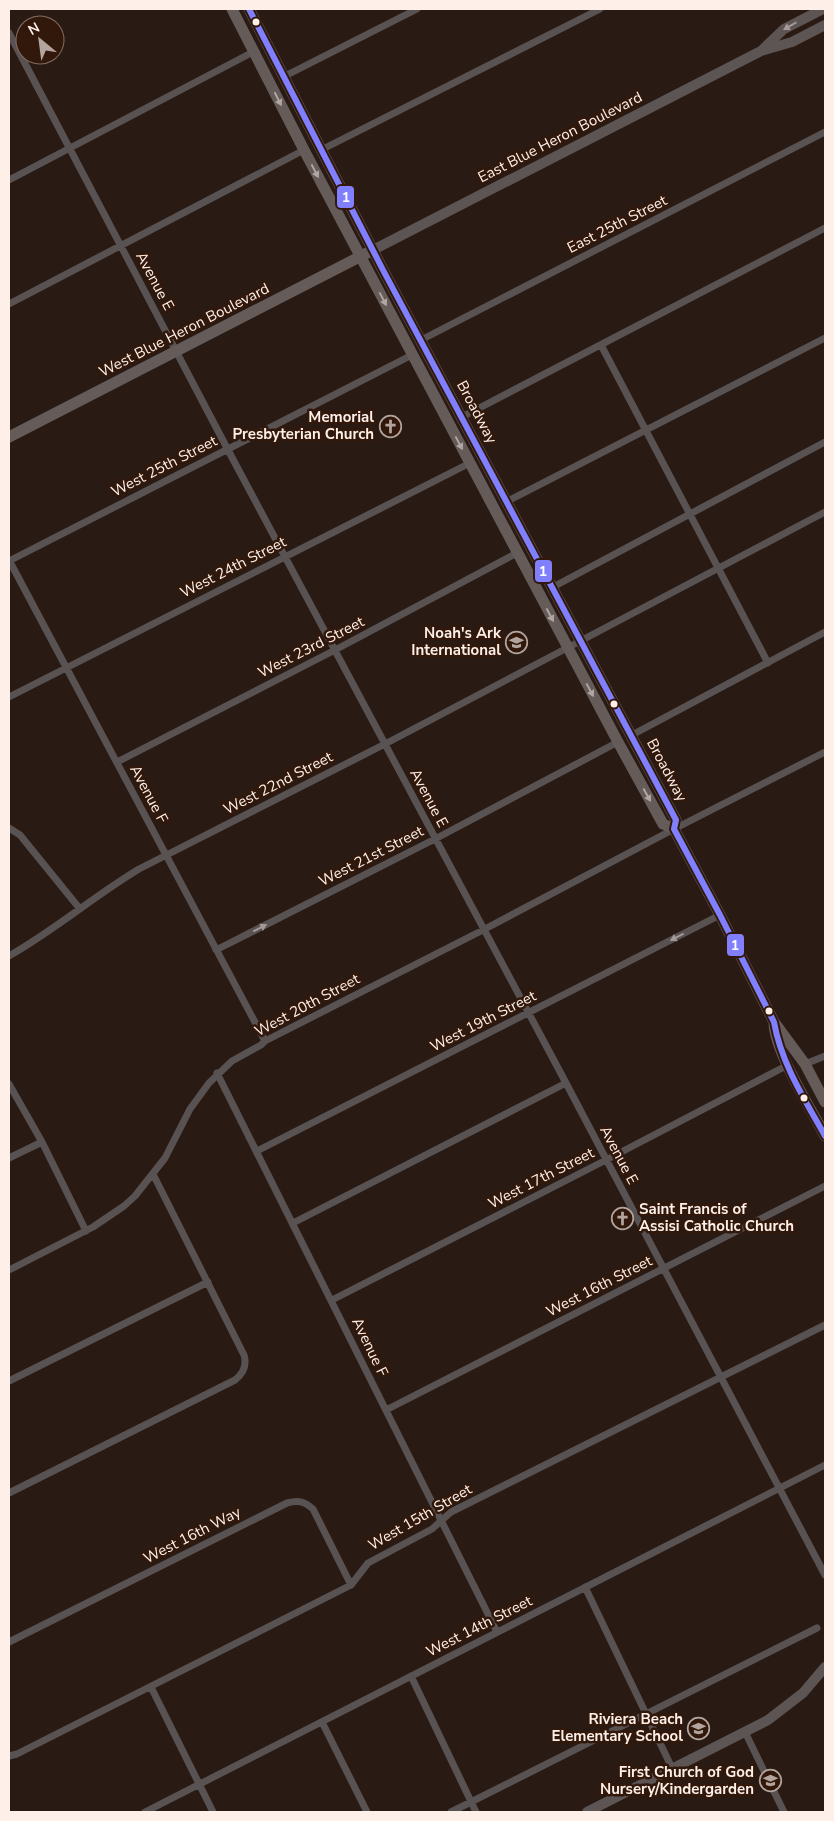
<svg xmlns="http://www.w3.org/2000/svg" width="834" height="1821" font-family="'Nunito Sans',sans-serif">
<style>
.lines{fill:none;stroke-linecap:round;stroke-linejoin:round}
.street{stroke:#595253;stroke-width:7}
.secondary{stroke:#5d5454;stroke-width:10}
.primary{stroke:#655c5a;stroke-width:11}
.bus-1-casing{stroke:#31180b;stroke-width:10}
.bus-1{stroke:#8080ff;stroke-width:6}
.oneway{fill:#a59a97}
.oneway2{fill:#b2a6a2}
.oneway3{fill:#a39996}
.bus-dot{fill:#fef0e9;stroke:#31180b;stroke-width:2}
.labels{text-anchor:middle;stroke-width:5;stroke-linejoin:round;paint-order:stroke}
.street-label{font-size:15px;fill:#fef0e9;stroke:#31180b}
.poi-label{font-size:15px;font-weight:bold;fill:#fef0e9;stroke:#31180b;text-anchor:end}
.line-badge{stroke:#31180b;stroke-width:2}
.badge-label{font-size:14px;text-anchor:middle;font-weight:bold;fill:#fff}
</style>
<rect width="100%" height="100%" fill="#291b13"/>
<g class="lines">
<!-- street -->
<path class="street" d="M9,33l219,417 338,633 259,492
M283,77l134,-68
M321,150l279,-141
M9,180l244,-128
M9,304l295,-154
M421,340l404,-208
M601,345l167,318
M462,417l363,-189
M508,501l317,-163
M9,560l256,481
M9,561l403,-206
M553,587l272,-145
M9,697l461,-234
M632,735l193,-103
M117,762l218,-112 182,-97
M9,828l11,7 60,74
M216,950l219,-111 183,-97
M9,956c46,-26 85,-60 130,-87l246,-125 440,-232
M805,1064l20,-8
M217,1073l280,559
M9,1084l33,58 44,89
M257,1151l463,-236
M9,1158l33,-16
M293,1223l273,-140
M9,1270l84,-43 31,-21 11,-10 30,-38 25,-49 19,-26 23,-22 29,-16 4,-4 218,-111 191,-101 151,-77
M332,1300l274,-140 182,-95
M9,1381l199,-99
M386,1410l439,-224
M9,1493l226,-113c9,-7 12,-15 9,-25l-91,-181
M585,1587l87,181
M9,1642l278,-139c11,-3 17,-2 26,6l38,76
M411,1676l65,136
M151,1687l62,125
M322,1722l45,90
M745,1732l39,80
M9,1756l8,-2 334,-169 17,-22 64,-34 19,-17 374,-187
M145,1812l680,-347
M451,1812l366,-184"/>
<!-- secondary -->
<path class="secondary" d="M762,50l22,-21 39,-20
M373,250l388,-199 31,-9 33,-17
M587,1812l181,-92 35,-27 22,-26"/>
<!-- primary -->
<path class="primary" d="M232,9l72,141 314,592 45,82 11,5 46,86 54,107 31,42 20,38
M249,9l134,261 293,550 -2,9
M9,437l358,-184
M774,1024c2,30 36,83 51,112"/>
<defs>
<path id="bus-1" d="M249,9l134,261 293,550 -2,9 46,86 54,107c7,41 31,78 51,114"/>
</defs>
<!-- bus-1 casing -->
<use href="#bus-1" class="bus-1-casing"/>
<!-- bus-1 -->
<use href="#bus-1" class="bus-1"/>
</g>
<!-- one-way arrows -->
<defs><path id="oneway-solid" d="M-6-.8H1V-3.2L6.5 0L1 3.2V.8H-6Z" transform="scale(1.25)"/></defs>
<use class="oneway" href="#oneway-solid" transform="translate(790 26) rotate(150)"/>
<g class="oneway2">
<use href="#oneway-solid" transform="translate(278 99) rotate(63)"/>
<use href="#oneway-solid" transform="translate(315 171) rotate(62)"/>
<use href="#oneway-solid" transform="translate(383 299) rotate(62)"/>
<use href="#oneway-solid" transform="translate(459 443) rotate(62)"/>
<use href="#oneway-solid" transform="translate(550 615) rotate(62)"/>
<use href="#oneway-solid" transform="translate(590 690) rotate(62)"/>
<use href="#oneway-solid" transform="translate(647 795) rotate(61)"/>
</g>
<g class="oneway3">
<use href="#oneway-solid" transform="translate(260 928) rotate(-27)"/>
<use href="#oneway-solid" transform="translate(677 937) rotate(153)"/>
</g>
<!-- icons -->
<defs>
<symbol id="church-ring" viewBox="-11 -11 22 22"><circle r="9.5" fill="#31180b" stroke="#b3a59e" stroke-width="1.5"/><path d="M-1.2-6h2.4v3.5h3.3v2.4h-3.3V6h-2.4V-.1h-3.3v-2.4h3.3Z" fill="#b3a59e"/></symbol>
<symbol id="school-ring" viewBox="-11 -11 22 22"><circle r="9.5" fill="#31180b" stroke="#b3a59e" stroke-width="1.5"/><path d="M0-5L7-2L0 1L-7-2ZM-4 1L0 2.5L4 1V4Q0 6-4 4Z" fill="#b3a59e"/></symbol>
</defs>
<g fill-rule="evenodd">
<use href="#church-ring" x="378" y="414" width="25" height="25"/>
<use href="#school-ring" x="504" y="630" width="25" height="25"/>
<use href="#church-ring" x="610" y="1206" width="25" height="25"/>
<use href="#school-ring" x="686" y="1716" width="25" height="25"/>
<use href="#school-ring" x="758" y="1768" width="25" height="25"/>
</g>
<!-- markers -->
<g class="bus-dot">
<circle cx="256" cy="22" r="4.5"/>
<circle cx="614" cy="704" r="4.5"/>
<circle cx="769" cy="1011" r="4.5"/>
<circle cx="804" cy="1098" r="4.5"/>
</g>
<g class="labels">
<!-- street labels -->
<g class="street-label">
<text transform="translate(560 137) rotate(-27)" y="5">East Blue Heron Boulevard</text>
<text transform="translate(617 224) rotate(-27)" y="5">East 25th Street</text>
<text transform="translate(155 281) rotate(62)" y="5">Avenue E</text>
<text transform="translate(184 330) rotate(-27)" y="5">West Blue Heron Boulevard</text>
<text transform="translate(477 412) rotate(62)" y="5">Broadway</text>
<text transform="translate(164 466) rotate(-27)" y="5">West 25th Street</text>
<text transform="translate(233 567) rotate(-27)" y="5">West 24th Street</text>
<text transform="translate(311 647) rotate(-27)" y="5">West 23rd Street</text>
<text transform="translate(667 770) rotate(62)" y="5">Broadway</text>
<text transform="translate(278 783) rotate(-27)" y="5">West 22nd Street</text>
<text transform="translate(149 794) rotate(62)" y="5">Avenue F</text>
<text transform="translate(429 798) rotate(62)" y="5">Avenue E</text>
<text transform="translate(371 856) rotate(-27)" y="5">West 21st Street</text>
<text transform="translate(307 1005) rotate(-28)" y="5">West 20th Street</text>
<text transform="translate(483 1021) rotate(-27)" y="5">West 19th Street</text>
<text transform="translate(619 1155) rotate(62)" y="5">Avenue E</text>
<text transform="translate(541 1178) rotate(-27)" y="5">West 17th Street</text>
<text transform="translate(599 1286) rotate(-27)" y="5">West 16th Street</text>
<text transform="translate(370 1347) rotate(64)" y="5">Avenue F</text>
<text transform="translate(420 1517) rotate(-30)" y="5">West 15th Street</text>
<text transform="translate(192 1535) rotate(-27)" y="5">West 16th Way</text>
<text transform="translate(479 1626) rotate(-27)" y="5">West 14th Street</text>
</g>
<!-- poi labels -->
<g class="poi-label">
<text x="374" y="422">Memorial<tspan x="374" dy="17">Presbyterian Church</tspan></text>
<text x="501" y="638">Noah's Ark<tspan x="501" dy="17">International</tspan></text>
<text x="639" y="1214" text-anchor="start">Saint Francis of<tspan x="639" dy="17">Assisi Catholic Church</tspan></text>
<text x="683" y="1724">Riviera Beach<tspan x="683" dy="17">Elementary School</tspan></text>
<text x="754" y="1777">First Church of God<tspan x="754" dy="17">Nursery/Kindergarden</tspan></text>
</g>
</g>
<g class="line-badge">
<rect x="336" y="185" width="19" height="24" rx="5" fill="#8080ff"/>
<rect x="534" y="559" width="19" height="24" rx="5" fill="#8080ff"/>
<rect x="726" y="933" width="19" height="24" rx="5" fill="#8080ff"/>
</g>
<g class="badge-label">
<text x="346" y="202">1</text>
<text x="543" y="576">1</text>
<text x="735" y="950">1</text>
</g>
<!-- border -->
<rect width="834" height="1821" fill="none" stroke="#fef0e9" stroke-width="20"/>
<!-- north arrow -->
<g transform="translate(40 40) rotate(331)"><circle r="24" fill="#31180b" stroke="#836e64"/>
<path d="M0-4L9 19L0 12L-9 19Z" fill="#b3a59e"/>
<text y="-8" font-size="14" font-weight="bold" text-anchor="middle" fill="#fef0e9">N</text>
</g>
</svg>
